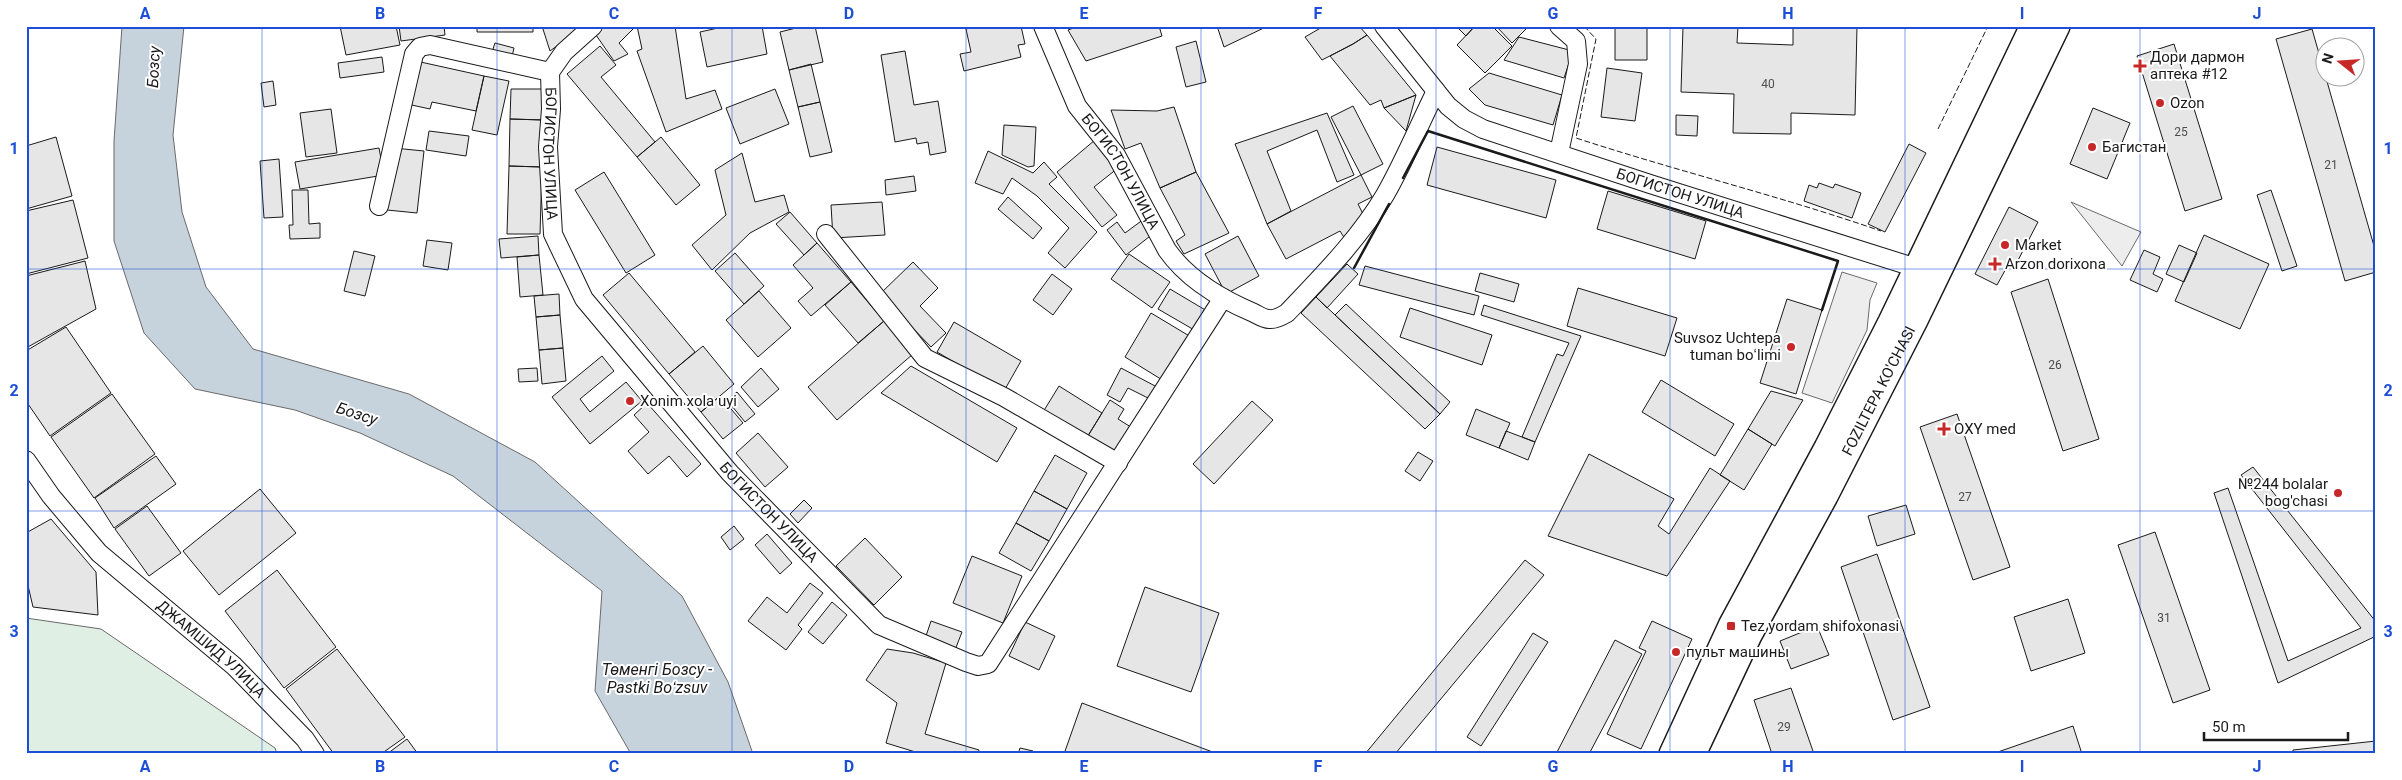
<svg xmlns="http://www.w3.org/2000/svg" width="2402" height="780" font-family="Roboto,sans-serif">
<style>
.green{fill:#e0efe3;stroke:#6a6a6a}
.parking{fill:#ededed;stroke:#6a6a6a}
.water{fill:#c6d2dc;stroke:#6a6a6a}
.building{fill:#e6e6e6;stroke:#1a1a1a}
.lines{fill:none;stroke-linecap:round;stroke-linejoin:round}
.minor-casing{stroke:#1a1a1a;stroke-width:20}
.secondary-casing{stroke:#1a1a1a;stroke-width:28}
.minor{stroke:#fff;stroke-width:18}
.secondary{stroke:#fff;stroke-width:25}
.fence{stroke:#1a1a1a;stroke-width:1;stroke-dasharray:6 2.5;stroke-linecap:butt}
.wall{stroke:#1a1a1a;stroke-width:2.5}
.grid{fill:none;stroke:#1d4ed8;stroke-width:1;stroke-opacity:0.55}
.poi-dot{fill:#c62828;stroke:#fff;stroke-width:2}
.labels{text-anchor:middle;stroke-width:4;stroke-linejoin:round;paint-order:stroke}
.number-label{font-size:12px;fill:#4d4d4d}
.poi-label{font-size:15px;fill:#1a1a1a;stroke:#fff;text-anchor:start}
.street-label{font-size:15px;fill:#1a1a1a;stroke:#fff}
.water-label{font-size:16px;font-style:italic;fill:#1a1a1a;stroke:#fff}
.neatline{fill:none;stroke:#1d4ed8;stroke-width:2}
.grid-label{font-size:16px;text-anchor:middle;font-weight:bold;fill:#1d4ed8}
</style>
<rect width="100%" height="100%" fill="#fff"/>
<!-- green -->
<path class="green" d="M26,618l75,11 174,119 2,6h-251z"/>
<!-- parking -->
<path class="parking" d="M2071,202l70,30 -19,34z
M1842,272l35,11 -7,17 -3,30 -35,73 -30,-10z"/>
<!-- water -->
<path class="water" d="M122,26h62l-11,109 9,77 24,75 47,62 156,45 126,68 147,134 46,86 25,72h-122l-36,-63 7,-100 -149,-115 -93,-43 -65,-23 -100,-21 -51,-56 -30,-92v-100z"/>
<!-- building -->
<path class="building" d="M340,26h56l4,19 -54,10z
M399,26h45l1,9 -44,6z
M477,26h56v6h-56z
M542,26h42l-34,25z
M604,26h32l-17,17 9,11 -14,7 -18,-26z
M637,26h38l11,73 29,-9 7,19 -56,23 -29,-81 5,-2z
M727,26h35l5,28 -60,13 -7,-35z
M804,26h11l8,36 -34,8 -9,-38z
M978,26h43l4,18 -7,1 3,12 -57,14 -4,-17 11,-2 -5,-23z
M1079,26h80l3,10 -76,25 -18,-31z
M1217,26h51l-44,21z
M1324,26h35l8,9 -14,9 -31,16 -17,-23z
M1456,26h19l-9,10z
M1475,26h17l20,20 -27,27 -28,-28z
M1496,26h30l1,2 -15,15z
M1615,26h32v34h-32z
M1683,26h55l-1,17 56,2v-19h64l-2,89 -64,-2v21l-58,-1 1,-39 -53,-2z
M2312,29l64,224v19l-31,9 -69,-242z
M1367,35l49,60 -32,13 -3,-8 -11,5 -40,-49 23,-12z
M1519,37l54,14 -9,27 -60,-18z
M1196,41l10,41 -20,5 -10,-40z
M495,43l19,5 -3,13 -20,-6z
M2174,44l48,155 -37,12 -48,-155z
M600,46l16,19 -15,12 54,65 -18,15 -70,-83z
M905,51l9,54 24,-4 8,51 -16,3 -2,-13 -11,2 -1,-6 -21,4 -14,-87z
M382,57l2,15 -44,6 -2,-15z
M416,61l68,15 -8,35 -44,-9 -2,7 -23,-5z
M811,64l9,38 -22,5 -9,-37z
M1607,68l35,5 -7,48 -34,-4z
M1489,73l73,22 -9,30 -68,-20 -16,-16z
M484,76l25,5 -12,54 -25,-5z
M273,81l3,24 -12,2 -3,-24z
M511,89h33v31l-34,-1z
M775,89l14,35 -49,20 -14,-36z
M1416,95l-10,36 -22,-23z
M820,102l12,50 -22,5 -12,-50z
M1353,106l30,58 -22,11 -30,-58z
M1174,107l22,65 -36,16 -19,-45 -16,6 -14,-39 46,1z
M2093,108l37,15 -23,56 -37,-15z
M331,109l6,44 -31,4 -6,-44z
M1327,113l27,62 -17,7 -20,-52 -50,21 24,60 -24,13 -32,-80z
M1676,115l22,1 -1,20 -21,-1z
M510,119l34,1 -2,47 -33,-1z
M1004,125l32,2 -2,39 -6,1 -26,-12z
M429,131l40,5 -3,20 -40,-6z
M56,137l16,59 -46,13v-63z
M661,137l39,48 -24,20 -39,-48z
M1095,140l23,28 -24,19 23,28 -15,12 -45,-55z
M1909,144l17,9 -41,79 -17,-8z
M1437,147l119,33 -10,38 -119,-33z
M379,148l5,27 -84,14 -5,-27z
M394,148l30,3 -7,62 -30,-3z
M988,151l45,22 11,-11 13,15 -8,7 48,48 -32,36 -17,-15 21,-25 -32,-32 -25,-18 -9,16 -28,-11z
M742,153l13,49 29,-7 5,17 -39,21 -38,37 -20,-25 34,-30 -11,-45z
M279,159l4,58 -19,1 -4,-57z
M509,166l33,1 -2,67h-33z
M604,172l51,83 -29,18 -51,-83z
M1196,172l33,61 -45,21 -8,-13 9,-6 -25,-47z
M1361,175l11,22 -14,7 8,16 -21,19 -5,-8 -54,28 -19,-35z
M914,176l2,15 -30,4 -1,-15z
M1819,183l14,5 2,-4 26,9 -9,25 -48,-17 5,-16 8,3z
M292,190h16l1,34 11,-1v15l-30,1 -1,-14h4z
M2271,190l26,76 -15,5 -25,-76z
M1608,191l98,30 -11,38 -98,-30z
M1008,197l34,31 -9,11 -35,-30z
M73,200l15,58 -62,16v-63z
M882,202l3,33 -52,3 -2,-33z
M2009,207l29,15 -24,46 -6,-3 -11,20 -22,-11z
M790,212l27,31 -13,12 -28,-31z
M1144,219l10,14 -28,22 -19,-25 10,-8 8,11z
M2204,235l65,29 -29,65 -65,-28z
M538,236l1,19 -38,3 -2,-19z
M1238,236l21,40 -33,18 -21,-40z
M427,240l25,3 -4,27 -25,-4z
M817,243l34,39 -40,34 -13,-15 15,-13 -20,-23z
M2179,245l18,8 -13,29 -18,-8z
M2144,250l16,7 -7,17 10,5 -6,13 -27,-12z
M354,251l21,5 -10,40 -21,-5z
M735,253l29,33 -20,18 -29,-33z
M1129,254l41,28 -18,26 -41,-29z
M539,255l4,40 -23,2 -3,-40z
M85,261l11,48 -70,39v-72z
M913,262l25,26 -18,18 26,27 -15,14 -51,-53z
M1347,264l11,10 -31,34 -11,-11z
M1365,266l114,30 -5,19 -115,-30z
M629,273l66,79 -26,22 -66,-79z
M1480,273l39,11 -5,18 -39,-11z
M1052,274l20,15 -19,26 -20,-15z
M2048,279l51,160 -36,12 -52,-159z
M851,282l33,39 -26,22 -33,-38z
M1578,288l99,30 -12,38 -98,-30z
M1170,289l37,22 -11,20 -38,-22z
M759,291l32,37 -33,29 -32,-37z
M559,294l1,21 -24,2 -2,-21z
M1316,297l124,117 -15,15 -124,-116z
M1787,299l35,11 -26,84 -36,-11z
M1346,304l104,98 -10,12 -105,-99z
M1484,305l97,31 -46,106 -13,-5 35,-83 6,2 6,-13 -88,-28z
M1410,308l82,27 -10,30 -82,-28z
M1151,313l40,24 -27,44 -39,-24z
M560,315l3,33 -24,2 -3,-33z
M884,321l29,33 -76,66 -29,-33z
M954,322l67,39 -17,30 -67,-39z
M66,327l45,66 -61,43 -24,-35v-50z
M703,346l31,38 -33,28 -32,-38z
M563,348l3,33 -24,3 -3,-34z
M602,356l12,15 -34,28 10,13 36,-30 16,19 -52,43 -38,-47z
M911,366l106,62 -20,34 -116,-69z
M537,368l1,13 -19,1 -1,-13z
M761,368l18,21 -21,18 -17,-20z
M1121,368l36,19 -7,12 -22,-11 -8,14 -13,-7z
M1661,380l73,44 -19,32 -73,-44z
M1059,386l43,27 -16,26 -43,-27z
M1771,391l32,9 -28,46 -27,-17z
M737,392l18,22 -10,8 -18,-22z
M112,394l43,60 -61,44 -43,-61z
M720,396l23,27 -20,16 -22,-27z
M1110,400l14,9 -6,10 16,10 -19,29 -29,-19z
M1252,401l21,19 -59,64 -21,-20z
M647,403l54,61 -14,13 -18,-21 -21,18 -20,-23 21,-19 -15,-17z
M1476,409l34,14 -11,25 -33,-13z
M1957,414l53,153 -37,13 -53,-153z
M1748,429l24,15 -28,46 -24,-15z
M1506,431l29,11 -7,18 -29,-12z
M758,433l30,34 -23,20 -29,-34z
M1418,452l15,9 -13,20 -15,-10z
M1589,454l85,45 -16,27 11,8 41,-66 20,13 -63,95 -119,-40z
M1055,455l32,18 -20,36 -33,-18z
M156,456l20,28 -62,44 -19,-30z
M2253,467l123,155v14l-98,47 -64,-190 14,-5 60,173 73,-33 -120,-153z
M260,489l36,44 -77,62 -36,-44z
M1034,491l33,18 -18,32 -33,-18z
M804,500l8,8 -14,15 -8,-9z
M1906,505l9,29 -38,12 -9,-30z
M147,506l34,47 -32,23 -34,-47z
M51,519l45,53 2,43 -65,-8 -7,-30v-44z
M1016,523l33,18 -18,30 -32,-18z
M734,526l10,13 -14,11 -9,-13z
M2155,532l55,158 -37,13 -55,-158z
M767,534l25,29 -12,11 -25,-29z
M865,538l37,39 -28,28 -38,-39z
M1877,554l53,153 -37,13 -52,-153z
M972,556l50,20 -19,47 -50,-20z
M1525,560l19,15 -149,179h-30z
M277,570l59,77 -52,41 -59,-77z
M810,583l13,10 -25,32 4,4 -16,21 -38,-29 19,-24 20,16z
M1145,587l74,26 -28,79 -74,-26z
M2068,599l17,54 -54,18 -17,-54z
M832,602l15,13 -24,29 -15,-12z
M931,621l31,11 -7,18 -30,-11z
M1652,621l40,18 -51,110 -34,-15 39,-83 -7,-3z
M1025,622l30,14 -16,34 -30,-14z
M1817,626l12,29 -38,14 -11,-28z
M1533,633l15,9 -67,104 -14,-9z
M1615,640l27,14 -53,100h-33z
M337,649l68,88 -24,17h-47l-48,-65z
M887,649l26,4 33,10 -21,71 54,16 -1,4h-56l-36,-11 11,-40 -31,-23z
M1791,688l23,66h-42l-18,-54z
M1082,703l136,51h-154z
M2073,726l9,28h-90z
M407,739l11,15h-31z
M2376,741v13h-83v-4z
M1020,748l13,3 -1,3h-14z"/>
<g class="lines">
<defs>
<g id="minor">
<path id="s1" d="M593,26l-29,26 -14,20 1,37 -3,38 5,87 31,65 146,174 149,152 87,37 12,4 10,-2 235,-366"/>
<path id="s2" d="M1043,26l34,80 39,49 51,95c21,30 54,49 87,63 4,2 10,6 15,6 6,1 13,-3 18,-6 35,-37 72,-74 98,-118 19,-33 34,-70 51,-104"/>
<path id="s3" d="M1384,26l64,80 16,13 19,10 167,55 276,87"/>
<path d="M1559,26l17,15 2,23 -19,89"/>
<path d="M379,206l35,-152 6,-7 10,-2 120,27"/>
<path d="M826,234l99,124 79,39 114,66"/>
<path id="s4" d="M26,460l25,36 48,57 135,113 71,73 10,15"/>
</g>
<g id="secondary">
<path d="M1672,754l59,-128 96,-178 64,-126 142,-296"/>
<path id="s5" d="M1693,754l56,-119 76,-139 90,-176 142,-294"/>
</g>
</defs>
<!-- minor casing -->
<use href="#minor" class="minor-casing"/>
<!-- secondary casing -->
<use href="#secondary" class="secondary-casing"/>
<!-- minor -->
<use href="#minor" class="minor"/>
<!-- secondary -->
<use href="#secondary" class="secondary"/>
<!-- fence -->
<path class="fence" d="M1584,26l12,13 -20,99c101,33 204,58 305,93
M1938,129l50,-103"/>
<!-- wall -->
<path class="wall" d="M1403,178l25,-47 410,130 -16,49
M1354,268l35,-64"/>
</g>
<!-- grid -->
<path class="grid" d="M262,26v728M497,26v728M732,26v728M966,26v728M1201,26v728M1436,26v728M1670,26v728M1905,26v728M2140,26v728M26,269h2350M26,511h2350"/>
<!-- markers -->
<g class="poi-dot">
<path d="M2137.5 58.5h5v5h5v5h-5v5h-5v-5h-5v-5h5z"/>
<circle cx="2160" cy="103" r="5"/>
<circle cx="2092" cy="147" r="5"/>
<circle cx="2005" cy="245" r="5"/>
<path d="M1992.5 256.5h5v5h5v5h-5v5h-5v-5h-5v-5h5z"/>
<circle cx="1791" cy="347" r="5"/>
<circle cx="630" cy="401" r="5"/>
<path d="M1941.5 421.5h5v5h5v5h-5v5h-5v-5h-5v-5h5z"/>
<circle cx="2338" cy="493" r="5"/>
<rect x="1726" y="621" width="10" height="10" rx="2.5"/>
<circle cx="1676" cy="652" r="5"/>
</g>
<g class="labels">
<!-- number labels -->
<g class="number-label">
<text x="1768" y="88">40</text>
<text x="2181" y="136">25</text>
<text x="2331" y="169">21</text>
<text x="2055" y="369">26</text>
<text x="1965" y="501">27</text>
<text x="2164" y="622">31</text>
<text x="1784" y="731">29</text>
</g>
<!-- poi labels -->
<g class="poi-label">
<text x="2150" y="62">Дори дармон<tspan x="2150" dy="17">аптека #12</tspan></text>
<text x="2170" y="108">Ozon</text>
<text x="2102" y="152">Багистан</text>
<text x="2015" y="250">Market</text>
<text x="2005" y="269">Arzon dorixona</text>
<text x="1781" y="343" text-anchor="end">Suvsoz Uchtepa<tspan x="1781" dy="17">tuman boʻlimi</tspan></text>
<text x="640" y="406">Xonim xola uyi</text>
<text x="1954" y="434">OXY med</text>
<text x="2328" y="489" text-anchor="end">№244 bolalar<tspan x="2328" dy="17">bog'chasi</tspan></text>
<text x="1741" y="631">Tez yordam shifoxonasi</text>
<text x="1686" y="657">пульт машины</text>
</g>
<!-- street labels -->
<g class="street-label">
<text dy="5" stroke="none"><textPath href="#s1" startOffset="145">БОГИСТОН УЛИЦА</textPath></text>
<text dy="5" stroke="none"><textPath href="#s2" startOffset="166">БОГИСТОН УЛИЦА</textPath></text>
<text dy="5" stroke="none"><textPath href="#s3" startOffset="352">БОГИСТОН УЛИЦА</textPath></text>
<text dy="5" stroke="none"><textPath href="#s5" startOffset="408">FOZILTEPA KO'CHASI</textPath></text>
<text dy="5" stroke="none"><textPath href="#s1" startOffset="580">БОГИСТОН УЛИЦА</textPath></text>
<text dy="5" stroke="none"><textPath href="#s4" startOffset="266">ДЖАМШИД УЛИЦА</textPath></text>
</g>
<!-- water labels -->
<g class="water-label">
<text transform="translate(153 67) rotate(-87)" y="6">Бозсу</text>
<text transform="translate(357 413) rotate(18)" y="6">Бозсу</text>
<text x="657" y="675">Төменгі Бозсу -<tspan x="657" dy="18">Pastki Boʻzsuv</tspan></text>
</g>
</g>
<!-- border -->
<rect width="2402" height="780" fill="none" stroke="#ffffff" stroke-width="55"/>
<!-- north arrow -->
<g transform="translate(2340 62) rotate(287)"><circle r="24" fill="#ffffff" stroke="#a3a3a3"/>
<path d="M0-4L9 19L0 12L-9 19Z" fill="#c62828"/>
<text y="-8" font-size="14" font-weight="bold" text-anchor="middle" fill="#1a1a1a">N</text>
</g>
<!-- scale -->
<path d="M2204 732v8h144v-8" fill="none" stroke="#1a1a1a" stroke-width="2.5"/>
<text x="2212" y="732" font-size="15" fill="#1a1a1a" stroke="#ffffff" stroke-width="4" paint-order="stroke">50 m</text>
<rect x="28" y="28" width="2346" height="724" class="neatline"/>
<g class="grid-label">
<text x="145" y="19">A</text>
<text x="380" y="19">B</text>
<text x="614" y="19">C</text>
<text x="849" y="19">D</text>
<text x="1084" y="19">E</text>
<text x="1318" y="19">F</text>
<text x="1553" y="19">G</text>
<text x="1788" y="19">H</text>
<text x="2022" y="19">I</text>
<text x="2257" y="19">J</text>
<text x="14" y="154">1</text>
<text x="2388" y="154">1</text>
<text x="14" y="396">2</text>
<text x="2388" y="396">2</text>
<text x="14" y="637">3</text>
<text x="2388" y="637">3</text>
<text x="145" y="772">A</text>
<text x="380" y="772">B</text>
<text x="614" y="772">C</text>
<text x="849" y="772">D</text>
<text x="1084" y="772">E</text>
<text x="1318" y="772">F</text>
<text x="1553" y="772">G</text>
<text x="1788" y="772">H</text>
<text x="2022" y="772">I</text>
<text x="2257" y="772">J</text>
</g>
</svg>
